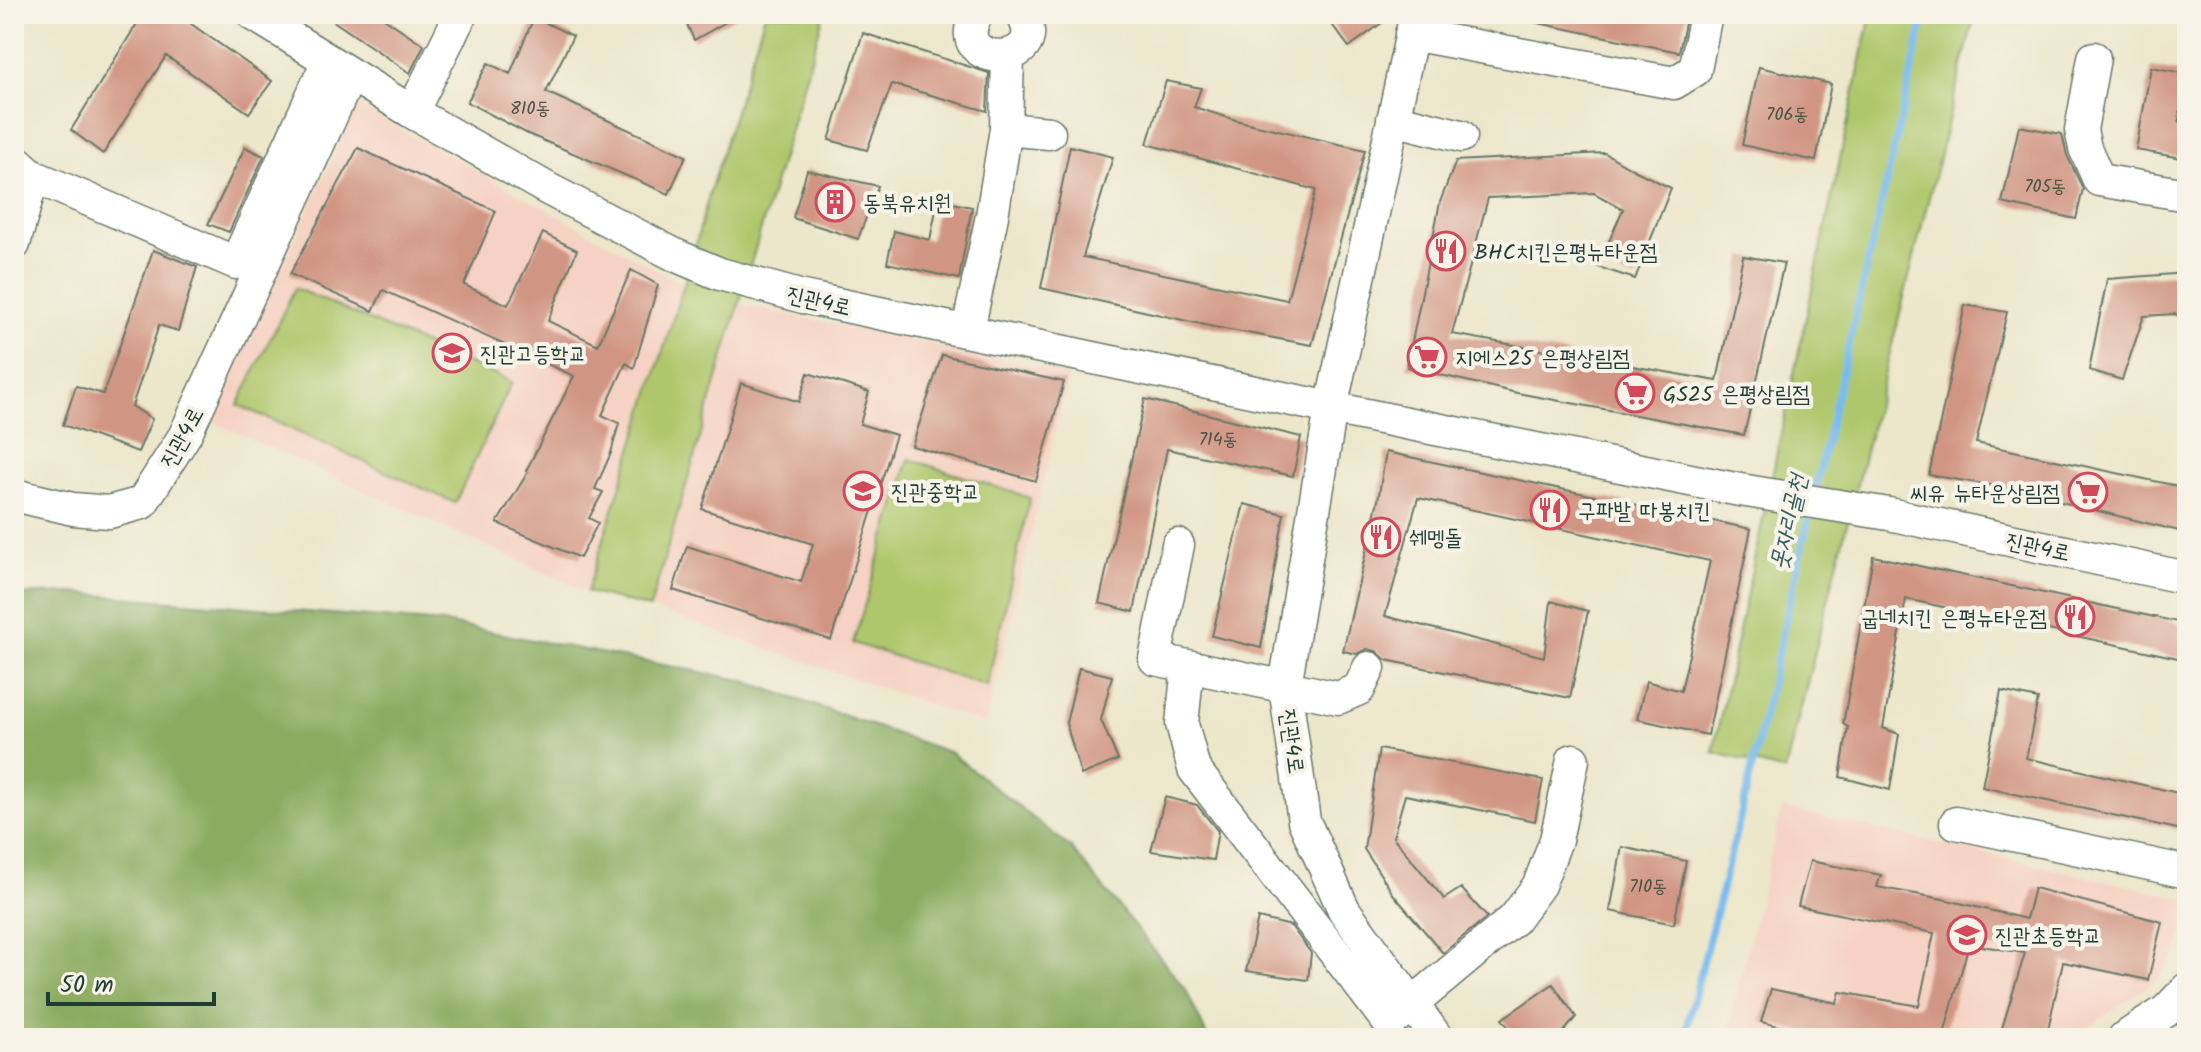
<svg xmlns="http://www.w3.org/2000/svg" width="2201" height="1052" font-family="Kalam,'Poor Story',sans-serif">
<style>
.built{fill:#f5d2c3}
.green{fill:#afc76c;stroke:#678250;stroke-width:2}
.forest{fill:#8bac60;stroke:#55744a;stroke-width:2}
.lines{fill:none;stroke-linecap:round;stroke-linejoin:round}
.stream{stroke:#78bcee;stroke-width:7}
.building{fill:#d19683}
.minor-casing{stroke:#677868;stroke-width:35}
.minor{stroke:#fff;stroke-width:32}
.labels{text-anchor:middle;stroke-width:8;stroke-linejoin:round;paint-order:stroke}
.number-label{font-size:18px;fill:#4c5348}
.poi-label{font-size:22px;fill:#1f3d34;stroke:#f7f3e8;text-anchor:start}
.street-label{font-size:22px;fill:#1f3d34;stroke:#f7f3e8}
.water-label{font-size:24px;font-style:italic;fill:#355d62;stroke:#f7f3e8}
</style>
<rect width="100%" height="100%" fill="#f7f3e8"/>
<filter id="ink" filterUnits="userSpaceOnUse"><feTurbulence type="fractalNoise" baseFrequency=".0125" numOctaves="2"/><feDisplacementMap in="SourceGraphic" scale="16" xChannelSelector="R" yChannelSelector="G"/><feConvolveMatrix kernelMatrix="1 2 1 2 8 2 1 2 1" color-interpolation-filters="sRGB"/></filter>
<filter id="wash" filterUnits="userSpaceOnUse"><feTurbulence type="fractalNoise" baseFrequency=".006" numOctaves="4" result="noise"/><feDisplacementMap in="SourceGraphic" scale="32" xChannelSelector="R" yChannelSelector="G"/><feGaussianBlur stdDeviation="1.8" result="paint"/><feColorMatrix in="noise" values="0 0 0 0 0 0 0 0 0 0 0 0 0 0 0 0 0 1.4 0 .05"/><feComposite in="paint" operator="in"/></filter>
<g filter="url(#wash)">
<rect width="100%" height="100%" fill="#ece6ca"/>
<!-- built -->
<path class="built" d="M357,105l327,180 -97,307 -376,-171z
M740,304l329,70 -84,350 -335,-116z
M1782,808l405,91v16l-10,39 -19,25 -85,59h-347z"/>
<!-- green -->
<path class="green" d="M765,14h59l-174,594 -63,-16 104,-330 17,-64z
M1871,14h104l-190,757 -72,-19z
M295,288l217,94 -57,121 -217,-98z
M909,459l121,39 -43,188 -134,-43z"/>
<!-- forest -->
<path class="forest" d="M72,593l372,30 298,57 209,73 120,95 114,140 23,50h-1194v-443z"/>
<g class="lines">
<!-- stream -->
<path class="stream" d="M1814,495l111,-481
M1684,1038l63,-248 63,-279"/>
</g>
<g id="blocks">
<!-- building -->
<path class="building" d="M143,14h34l95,67 -23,32 -83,-57 -63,98 -32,-24z
M323,14h55l46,31 -14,28z
M682,14h58l-46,26z
M1324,14h70l-45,33z
M1534,14h153l-8,38 -146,-30z
M534,17l39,19 -27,56 140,64 -17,38 -141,-60 -61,-32 21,-39 22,11z
M863,33l126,40 -2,38 -95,-27 -25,66 -38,-10z
M1759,67l72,17 -15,77 -74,-16z
M2151,67l33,6 -5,49 8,1v36l-51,-9z
M1166,81l35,7 -7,19 45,14 126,29 -53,195 -98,-18 -173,-39 29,-142 43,11 -30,100 204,43 29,-110 -169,-46z
M2019,126l43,8 5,21 16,34 -7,30 -74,-16z
M245,147l19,9 -35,76 -21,-8z
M358,148l138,63 -32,74 44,20 35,-72 34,17 -29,71 50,24 33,-75 27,15 -24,83 -8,-5 -24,52 17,8 -8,30 -16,36 8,3 -14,26 9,5 -18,35 -83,-35 31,-51 -2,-1 48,-95 -191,-86 -10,21 -83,-37z
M1605,153l31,18 35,17 -36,91 -37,-12 25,-58 -29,-16 -106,5 -36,136 265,47 26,-125 41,7 -40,172 -227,-42 -110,-26 33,-165 16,-41z
M807,170l71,16 -20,53 -65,-21z
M938,200l34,7 -13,72 -72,-16 7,-32 36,9z
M153,250l44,17 -19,64 -19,-6 -27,81 20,13 -14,33 -75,-27 13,-39 27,8z
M2187,273v48l-12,-7 -31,2 -22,64 -33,-10 18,-91z
M1965,305l42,7 -31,131 211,45v45l-186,-46 -72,-12z
M942,355l122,27 -28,99 -124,-35z
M808,373l61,19 -9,32 36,11 -65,205 -158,-50 14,-44 114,36 12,-38 -111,-35 39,-126 58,19z
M1145,399l156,38 -8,39 -126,-27 -33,163 -35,-9z
M1386,452l365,77 -43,206 -71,-16 9,-38 35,10 29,-130 -292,-63 -33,118 159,41 7,-56 37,10 -18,87 -184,-38 -10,-9 -9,-2 -10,5 -14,-3 35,-151z
M1244,504l40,10 -23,134 -49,-12z
M1873,556l314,68v36l-281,-61 -23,129 16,6 -9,56 -50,-13 8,-50 -5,-3z
M1079,668l33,8 -11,44 17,40 -37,15 -15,-52z
M2001,691l37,8 -12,59 161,37v36l-205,-44z
M1379,749l164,31 -8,41 -130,-26 -12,42 51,62 17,-11 26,29 -44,36 -50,-59 -29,-45z
M1165,797l32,8 21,26 -5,29 -62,-9z
M1622,847l64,14 -12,63 -64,-13z
M1810,861l71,14 -4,12 66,12 83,20 8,-31 128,34 -14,58 -85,-18 -17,76h-47l26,-85 -56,-9 -26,94h-113l-69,-16 10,-33 66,14 3,-11 79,14 15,-73 -136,-27z
M1258,918l33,8 20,27 -3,27 -62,-9z
M1553,984l23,33 -17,21h-42l-15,-19z"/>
</g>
</g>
<g filter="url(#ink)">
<use href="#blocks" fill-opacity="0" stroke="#677868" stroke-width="2"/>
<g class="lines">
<defs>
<path id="minor" d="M253,14l159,98 136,77 129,67 43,18 83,23 528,111 409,82 149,24 298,64
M977,14c-33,56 78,55 45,0
M1416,14l-85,394 -46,278 19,135 40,89 93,128
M1411,34l263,49 21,-13 11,-56
M2094,58l-13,72 4,18 14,32 88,15
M412,112l49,-98
M1393,119l68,17
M1006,129l43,4
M14,159l19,17 203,87 92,-202
M14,244l19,-68
M968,330l24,-114 14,-87 2,-73
M14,495l59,14 36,3 33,-9 43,-68 165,-360
M1178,545l-23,114 183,39 21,-9 10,-21
M1188,666l-6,58 12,45 195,254 125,-104 25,-34 17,-45 17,-80
M1956,823l231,49
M2124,1038l42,-27 21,-22"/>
</defs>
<!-- minor casing -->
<use href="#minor" class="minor-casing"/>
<!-- minor -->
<use href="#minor" class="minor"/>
</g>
</g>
<!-- icons -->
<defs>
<symbol id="building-ring" viewBox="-11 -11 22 22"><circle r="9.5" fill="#f7f3e8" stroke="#d1495b" stroke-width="1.5"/><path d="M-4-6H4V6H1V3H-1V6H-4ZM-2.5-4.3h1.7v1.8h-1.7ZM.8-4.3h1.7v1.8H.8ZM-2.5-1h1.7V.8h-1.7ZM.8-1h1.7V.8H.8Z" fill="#d1495b"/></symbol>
<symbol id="restaurant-ring" viewBox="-11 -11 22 22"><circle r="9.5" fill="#f7f3e8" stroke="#d1495b" stroke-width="1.5"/><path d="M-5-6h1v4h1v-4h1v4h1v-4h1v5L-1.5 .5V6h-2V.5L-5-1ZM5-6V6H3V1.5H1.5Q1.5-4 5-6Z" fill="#d1495b"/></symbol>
<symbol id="school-ring" viewBox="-11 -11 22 22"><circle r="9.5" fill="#f7f3e8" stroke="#d1495b" stroke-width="1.5"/><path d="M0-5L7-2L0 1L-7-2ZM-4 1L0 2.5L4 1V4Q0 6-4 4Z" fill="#d1495b"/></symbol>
<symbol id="supermarket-ring" viewBox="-11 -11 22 22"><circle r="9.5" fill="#f7f3e8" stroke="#d1495b" stroke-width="1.5"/><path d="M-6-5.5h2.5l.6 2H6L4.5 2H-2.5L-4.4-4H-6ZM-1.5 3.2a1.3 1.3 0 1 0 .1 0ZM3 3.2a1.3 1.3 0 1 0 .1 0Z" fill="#d1495b"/></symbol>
</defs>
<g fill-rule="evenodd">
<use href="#building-ring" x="813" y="180" width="44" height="44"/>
<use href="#restaurant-ring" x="1424" y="229" width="44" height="44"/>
<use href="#school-ring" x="430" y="331" width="44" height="44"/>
<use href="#supermarket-ring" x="1405" y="335" width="44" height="44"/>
<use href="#supermarket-ring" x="1613" y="371" width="44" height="44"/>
<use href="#school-ring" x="841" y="469" width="44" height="44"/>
<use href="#supermarket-ring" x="2066" y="470" width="44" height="44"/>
<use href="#restaurant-ring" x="1528" y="488" width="44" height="44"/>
<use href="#restaurant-ring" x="1359" y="515" width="44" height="44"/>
<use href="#restaurant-ring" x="2053" y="595" width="44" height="44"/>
<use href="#school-ring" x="1945" y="913" width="44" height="44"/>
</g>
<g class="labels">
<!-- number labels -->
<g class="number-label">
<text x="530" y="114">810동</text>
<text x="1787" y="120">706동</text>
<text x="2045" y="192">705동</text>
<text x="1218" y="445">714동</text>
<text x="1648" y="892">710동</text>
</g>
<!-- poi labels -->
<g class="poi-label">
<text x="863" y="210">동북유치원</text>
<text x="1474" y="259">BHC치킨은평뉴타운점</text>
<text x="480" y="361">진관고등학교</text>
<text x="1455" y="365">지에스25 은평상림점</text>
<text x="1663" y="401">GS25 은평상림점</text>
<text x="891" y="499">진관중학교</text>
<text x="2060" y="500" text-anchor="end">씨유 뉴타운상림점</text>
<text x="1578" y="518">구파발 따봉치킨</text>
<text x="1409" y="545">쉐멩돌</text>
<text x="2047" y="625" text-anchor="end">굽네치킨 은평뉴타운점</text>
<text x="1995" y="943">진관초등학교</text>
</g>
<!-- street labels -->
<g class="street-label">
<text transform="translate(819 300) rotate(13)" y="8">진관4로</text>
<text transform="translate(181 437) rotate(-61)" y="8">진관4로</text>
<text transform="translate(2038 546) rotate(12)" y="8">진관4로</text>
<text transform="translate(1293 741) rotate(82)" y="8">진관4로</text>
</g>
<!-- water labels -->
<g class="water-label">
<text transform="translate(1788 522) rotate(-77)" y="8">못자리골천</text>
</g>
</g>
<!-- margin -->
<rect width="2201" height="1052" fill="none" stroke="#f7f3e8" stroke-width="48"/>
<!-- scale -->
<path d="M48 992v12h166v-12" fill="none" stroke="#1f3d34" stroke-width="4"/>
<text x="60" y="992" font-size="24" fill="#1f3d34" stroke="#f7f3e8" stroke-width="6" paint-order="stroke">50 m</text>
</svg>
